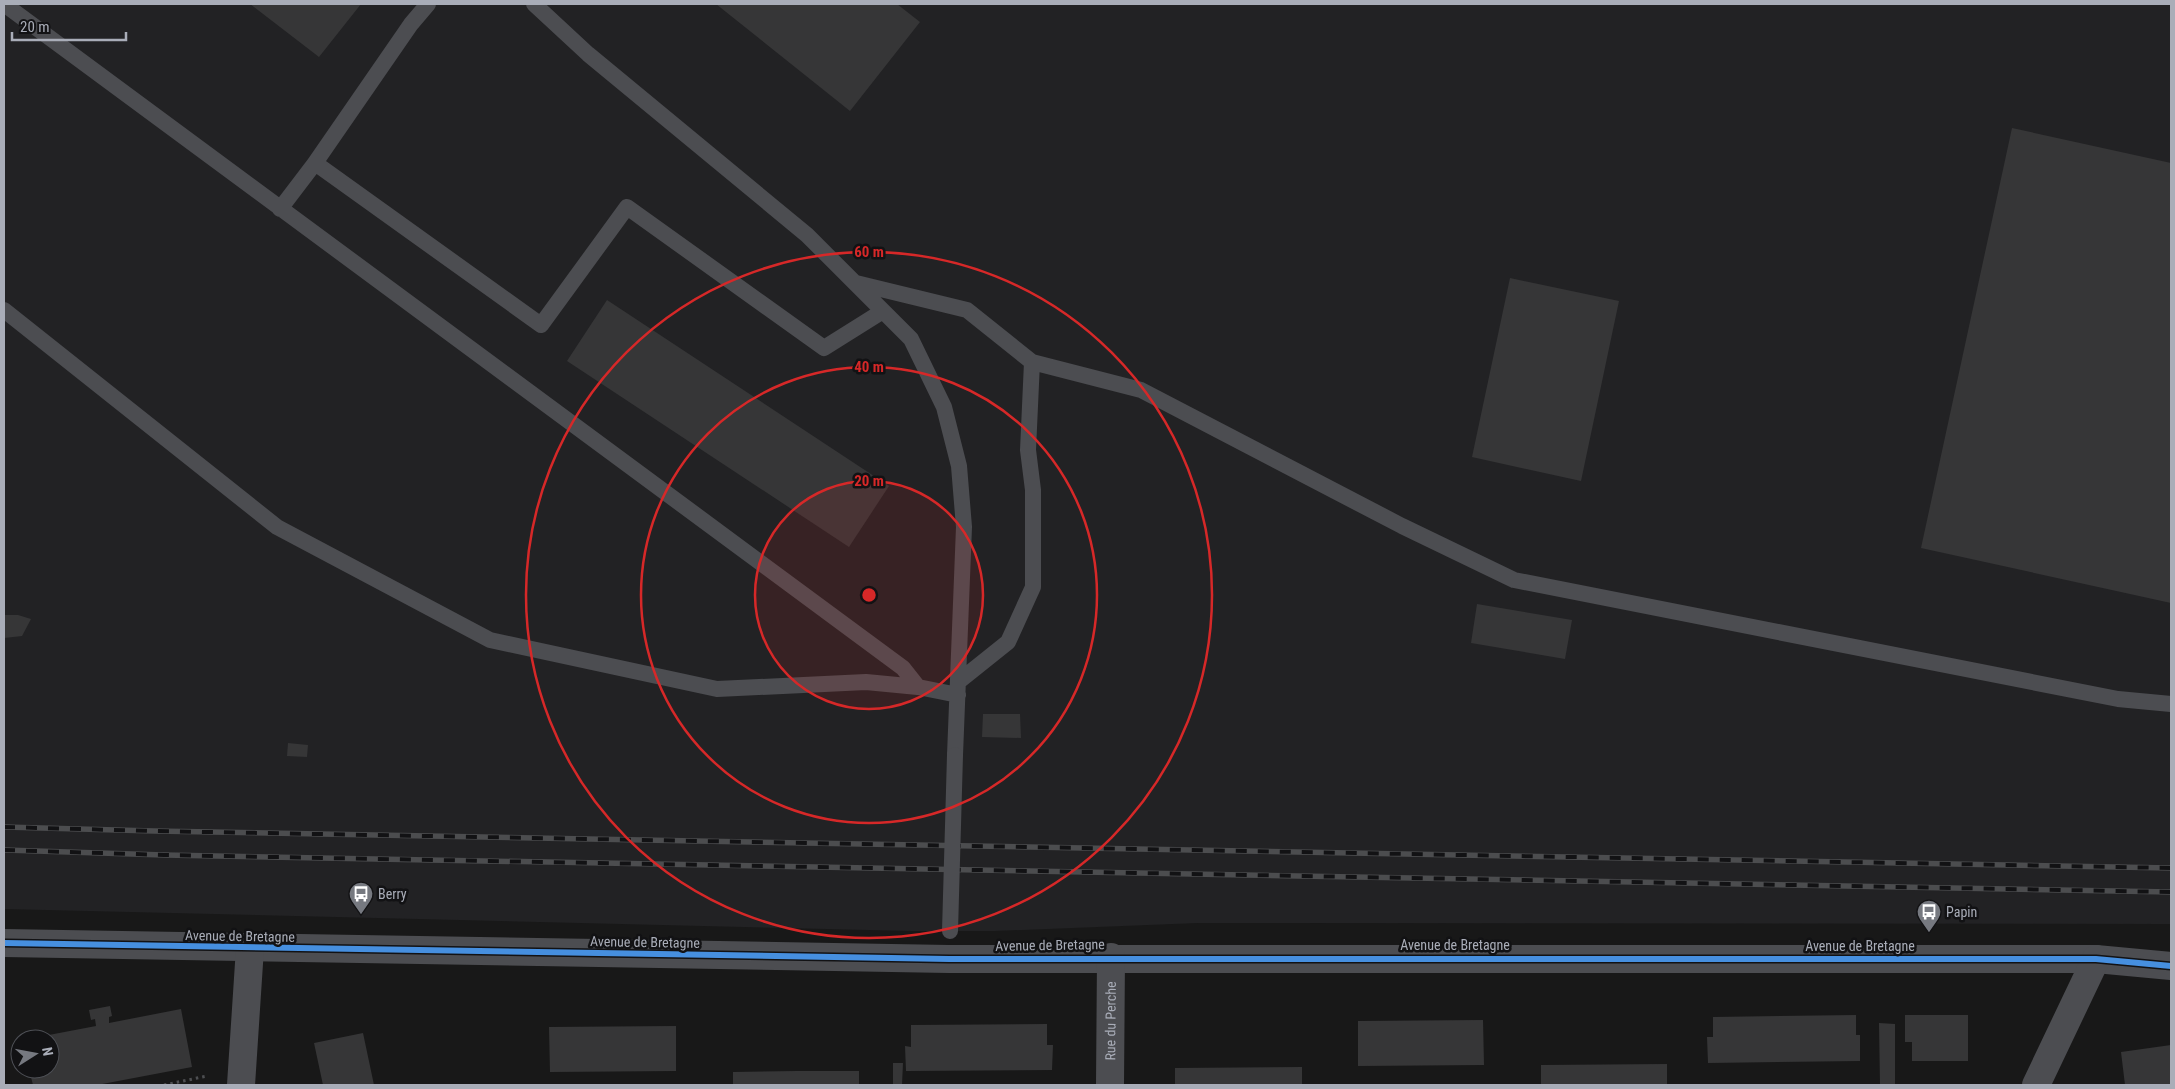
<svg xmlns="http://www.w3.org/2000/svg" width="2175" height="1089" font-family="'Roboto Condensed',sans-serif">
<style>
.built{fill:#222224}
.building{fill:#363637}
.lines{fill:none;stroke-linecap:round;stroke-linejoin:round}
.path{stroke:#4e4f52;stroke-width:3;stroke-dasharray:2.5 4;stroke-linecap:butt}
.service{stroke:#4c4d51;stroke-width:16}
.minor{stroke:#4c4d51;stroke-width:28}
.rail-casing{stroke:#4c4d4f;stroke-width:5.5}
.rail{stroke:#121214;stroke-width:4;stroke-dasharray:11;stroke-linecap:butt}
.service-bridge{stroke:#4c4d51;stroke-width:16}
.cycleway-casing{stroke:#121214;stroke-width:9}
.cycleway{stroke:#468fdf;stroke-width:6}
.ring{fill:none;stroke:#d62828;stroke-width:2.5}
.labels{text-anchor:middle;stroke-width:5;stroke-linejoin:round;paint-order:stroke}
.poi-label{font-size:14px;fill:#a9adb8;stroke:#121214;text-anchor:start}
.street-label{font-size:14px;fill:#a9adb8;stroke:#121214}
.centre{fill:#d62828;stroke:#121214;stroke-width:2.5}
.ring-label{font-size:15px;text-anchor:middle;font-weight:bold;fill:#d62828;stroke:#121214;stroke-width:5;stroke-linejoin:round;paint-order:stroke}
</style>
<rect width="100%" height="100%" fill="#181818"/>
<!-- built -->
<path class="built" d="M4,4h2167v920l-973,-1 -203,8h-84l-907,-22z"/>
<!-- building -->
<path class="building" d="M250,4h111l-42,53z
M716,4h181l23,18 -70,89z
M2012,128l159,35v440l-250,-55z
M1510,278l109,23 -38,180 -109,-24z
M607,300l282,186 -40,61 -282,-186z
M1477,604l95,16 -7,39 -94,-16z
M4,615h14l13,4 -9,17 -18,2z
M983,714h37l1,24 -39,-1z
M288,743l20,2 -1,12 -20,-1z
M110,1006l2,10 -3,1v6l72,-14 11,58 -95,18h-64l-4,-16h21v-30l-17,-1 63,-12 -1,-7 -4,1 -2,-10z
M1856,1015v20h4v26l-152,2 -1,-26h6v-20z
M1905,1015h63v46h-56v-19h-7z
M1483,1020l1,45 -126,1v-45z
M1879,1023l16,1v61h-15z
M1047,1024v21h6l-1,25 -146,1 -1,-25 6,1v-22z
M676,1026v45l-126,1 -1,-45z
M363,1033l11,52h-51l-9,-42z
M2171,1045v40h-46l-4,-33z
M893,1063h10l-1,22h-9z
M1667,1064v21h-126v-20z
M1302,1067v18h-127v-17z
M797,1071h62v14h-126v-13z"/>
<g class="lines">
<!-- path -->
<path class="path" d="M164,1085l43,-9"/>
<!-- service -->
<path class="service" d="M4,4l899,664 15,19
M534,4l54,50 219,181 104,104 33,68 15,59 5,61 -9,228
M315,163l226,162 86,-118 197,141 59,-37
M280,209l35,-46 96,-139 17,-20
M856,283l111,27 65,52 109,28 261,136 112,54 604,119 53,5
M4,310l273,217 213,113 227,49 149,-7 52,5 40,8
M958,682l50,-40 25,-55v-97l-5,-40 4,-88"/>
<!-- minor -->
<g class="minor">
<path d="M4,943l945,16h1147l75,7"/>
<path d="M241,1085l9,-137"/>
<path id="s1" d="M1110,1085l1,-128"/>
<path d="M2036,1085l60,-126"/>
</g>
<defs>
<path id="rail" d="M4,827l150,4 2017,37
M4,850l160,5 2007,37"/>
</defs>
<!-- rail casing -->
<use href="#rail" class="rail-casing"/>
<!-- rail -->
<use href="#rail" class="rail"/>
<!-- service-bridge -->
<path class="service-bridge" d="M950,931l5,-176"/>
<defs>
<path id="cycleway" d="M4,943l945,16h1147l75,7"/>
</defs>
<!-- cycleway casing -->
<use href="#cycleway" class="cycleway-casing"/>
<!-- cycleway -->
<use href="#cycleway" class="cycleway"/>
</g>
<!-- distance rings -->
<circle cx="869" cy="595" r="114" fill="#d62828" fill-opacity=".12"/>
<g class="ring">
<circle cx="869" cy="595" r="114"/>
<circle cx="869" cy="595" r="228"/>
<circle cx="869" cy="595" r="343"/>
</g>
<!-- icons -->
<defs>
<symbol id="bus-pin" viewBox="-11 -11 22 30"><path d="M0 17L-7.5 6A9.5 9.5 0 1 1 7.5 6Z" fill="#767980" stroke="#121214"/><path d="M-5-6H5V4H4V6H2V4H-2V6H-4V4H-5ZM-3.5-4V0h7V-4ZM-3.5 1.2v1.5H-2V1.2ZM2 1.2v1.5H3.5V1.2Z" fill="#fff"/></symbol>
</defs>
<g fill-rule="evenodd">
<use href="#bus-pin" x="347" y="880" width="28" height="38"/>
<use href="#bus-pin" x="1915" y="898" width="28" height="38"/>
</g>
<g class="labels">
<!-- poi labels -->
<g class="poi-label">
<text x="378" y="899">Berry</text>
<text x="1946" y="917">Papin</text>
</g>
<!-- street labels -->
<g class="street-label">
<text transform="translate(240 936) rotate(1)" y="5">Avenue de Bretagne</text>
<text transform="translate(645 942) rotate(1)" y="5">Avenue de Bretagne</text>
<text transform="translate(1050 945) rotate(-1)" y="5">Avenue de Bretagne</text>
<text x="1455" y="950">Avenue de Bretagne</text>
<text x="1860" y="951">Avenue de Bretagne</text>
<text dy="5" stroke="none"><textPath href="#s1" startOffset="64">Rue du Perche</textPath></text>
</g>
</g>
<circle cx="869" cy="595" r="8" class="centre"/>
<g class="ring-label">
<text x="869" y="257">60 m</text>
<text x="869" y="372">40 m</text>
<text x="869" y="486">20 m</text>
</g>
<!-- border -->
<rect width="2175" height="1089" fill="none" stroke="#a9adb8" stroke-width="10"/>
<!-- north arrow -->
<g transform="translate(35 1054) rotate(79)"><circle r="24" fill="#121214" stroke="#4e5056"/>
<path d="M0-4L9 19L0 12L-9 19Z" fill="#767980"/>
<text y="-8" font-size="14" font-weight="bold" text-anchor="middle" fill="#a9adb8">N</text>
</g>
<!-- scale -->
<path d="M12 32v8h114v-8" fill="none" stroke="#a9adb8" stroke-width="2.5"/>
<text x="20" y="32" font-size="15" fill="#a9adb8" stroke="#121214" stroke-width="4" paint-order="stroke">20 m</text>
</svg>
